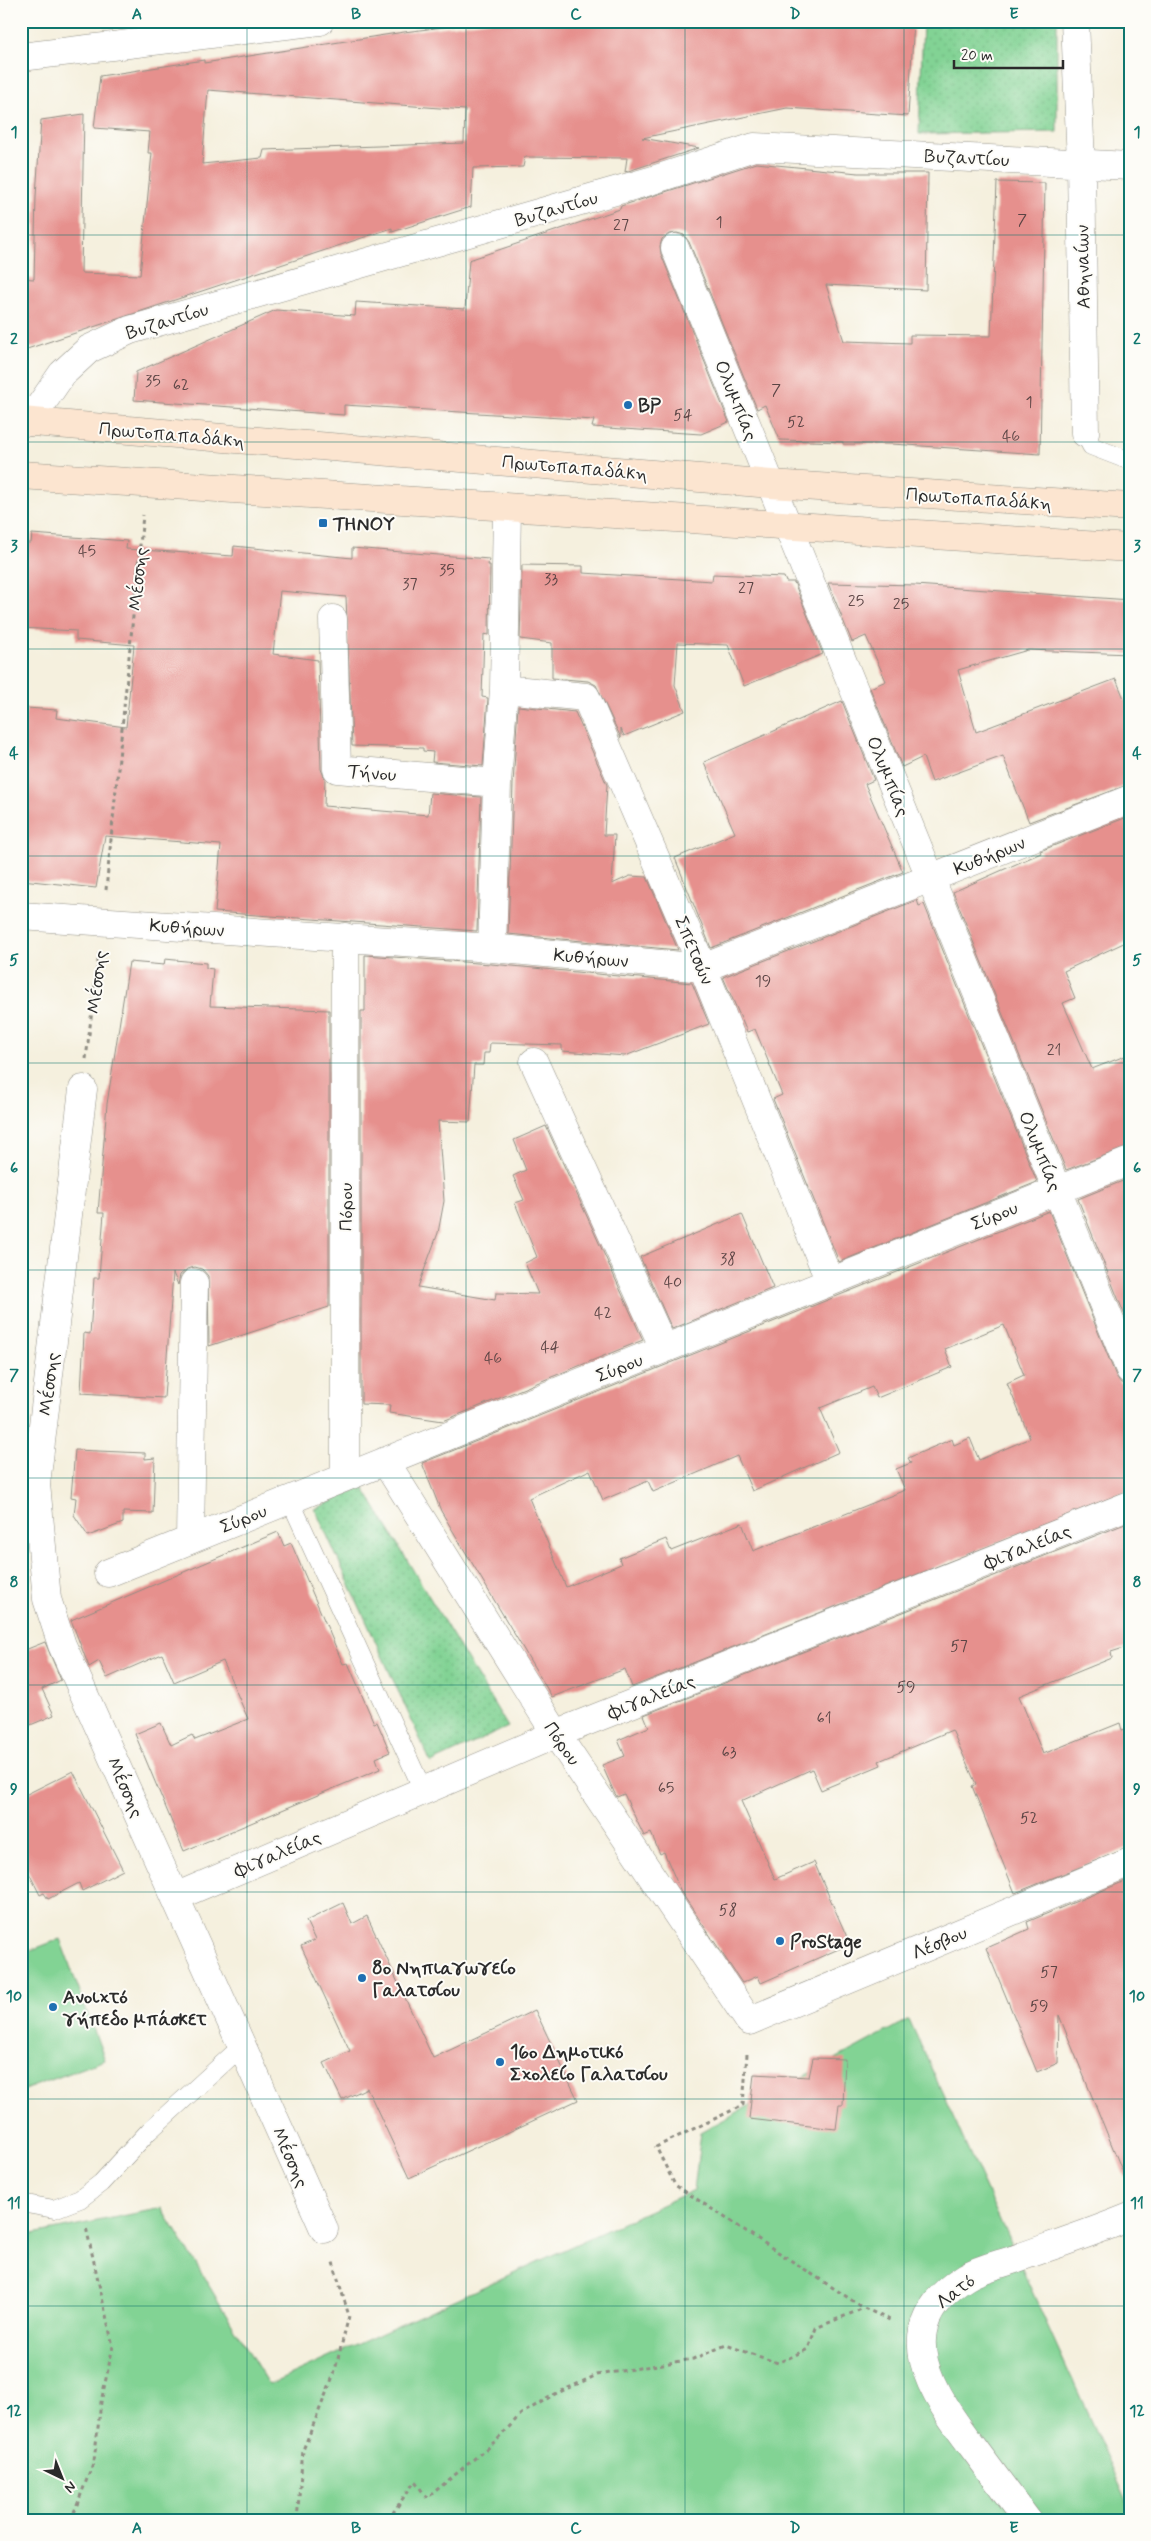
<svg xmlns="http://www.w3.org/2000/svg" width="1151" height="2541" font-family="Mynerve,sans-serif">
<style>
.green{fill:#82d394;stroke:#567f60}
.park{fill:url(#park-dots);stroke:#567f60}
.building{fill:#e6908d;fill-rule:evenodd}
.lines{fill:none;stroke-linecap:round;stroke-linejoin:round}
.lane-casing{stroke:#908e84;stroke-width:19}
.street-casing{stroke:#908e84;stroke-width:29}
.secondary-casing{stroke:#908e84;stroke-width:29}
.path{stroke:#908e84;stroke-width:3;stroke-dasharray:4 4;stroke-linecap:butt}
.lane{stroke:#fff;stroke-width:18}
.street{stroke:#fff;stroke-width:28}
.secondary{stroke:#fce5d0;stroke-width:28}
.grid{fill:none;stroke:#0f766e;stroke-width:1;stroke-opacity:0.55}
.poi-dot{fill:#1f6fb2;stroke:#fdfcf7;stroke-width:2}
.labels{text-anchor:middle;stroke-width:4;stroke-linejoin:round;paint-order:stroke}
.number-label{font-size:16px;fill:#5a4444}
.street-label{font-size:19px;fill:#2b2b2b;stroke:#fdfcf7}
.poi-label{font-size:19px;font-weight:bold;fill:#2b2b2b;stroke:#fdfcf7;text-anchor:start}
.neatline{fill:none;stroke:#0f766e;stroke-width:2}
.grid-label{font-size:16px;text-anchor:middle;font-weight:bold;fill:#0f766e}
</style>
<defs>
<pattern id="park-dots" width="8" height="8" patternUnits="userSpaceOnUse" patternTransform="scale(1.25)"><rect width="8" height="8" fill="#82d394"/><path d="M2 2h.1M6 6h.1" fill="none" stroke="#70b580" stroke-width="1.8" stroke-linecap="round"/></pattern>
</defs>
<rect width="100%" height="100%" fill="#fdfcf7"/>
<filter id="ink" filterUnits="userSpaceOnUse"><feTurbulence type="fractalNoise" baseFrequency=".02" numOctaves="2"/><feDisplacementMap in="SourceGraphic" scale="10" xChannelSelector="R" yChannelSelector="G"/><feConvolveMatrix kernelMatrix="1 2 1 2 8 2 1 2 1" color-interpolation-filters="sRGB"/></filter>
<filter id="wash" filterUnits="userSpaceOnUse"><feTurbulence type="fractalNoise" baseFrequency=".0096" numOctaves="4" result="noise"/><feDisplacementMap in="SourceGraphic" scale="20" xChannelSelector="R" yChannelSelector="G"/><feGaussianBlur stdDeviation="1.12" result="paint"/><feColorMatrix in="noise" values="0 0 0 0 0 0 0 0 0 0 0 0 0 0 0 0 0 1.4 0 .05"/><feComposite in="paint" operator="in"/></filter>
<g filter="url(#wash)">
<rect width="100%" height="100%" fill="#f5f0de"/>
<!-- green -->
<path class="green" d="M60,1939l45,121 -84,31v-137z
M909,2019l221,489v12h-1109v-287l7,2 134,-27 107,177 425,-195 7,-58z"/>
<!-- park -->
<path class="park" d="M923,21h134v111l-138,2z
M363,1487l145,240 -77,36 -116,-254z"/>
<g id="blocks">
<!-- building -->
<path class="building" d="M491,21h423l-6,95 -121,-8 -145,30 57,10 -74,24 2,-14 -102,-1 -2,10 -50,1 -2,39 -79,25v-4l-371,123v-73l13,1 2,-83 5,-76 43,-6 -3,159 59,2 12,-122h-4l2,-21 -56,-4 6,-52 104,-16v3l200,-31zM208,90l257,20 -1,33 -200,7 -2,8 -60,6z
M756,163l102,10h70l-2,117 -100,-5 18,56 66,2v-8l81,1 6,-154 48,1 -5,271 -148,-10h-49v-2l-63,-2 -15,-35 -8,4 -68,-167 -5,-7 -7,-2 -8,1 -7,5 -2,7 1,8 68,168 -28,12 -109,-7 2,-7 -250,-15v10l-210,-15 2,-28 140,-62 79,6 1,-14 109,7 4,-49 151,-51 1,-3z
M32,534l95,7 -1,8 107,7 1,-10 118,12v-10l137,11 -1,6h2l-1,70 -5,-1 -2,63 6,1 -5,68 -51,-4 1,-10 -10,-1v-3l-71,-2 -6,-149 -66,-6 -7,63 45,6 3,109 4,10 -1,27 104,9 2,-22 51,4 -4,134 -262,-19 6,-67 -116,-9 -9,52 -74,-8 2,-37h-3v-95l5,-40 31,2 -1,8 70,9 8,-82 -58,-5v-9l-55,-3v-85h10z
M522,565l61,1v7l129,8 1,-7 71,3 2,5h8l29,72 -79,32 -16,-41 -50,-2 -3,42 10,26 -61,25 -3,-7v9l-25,-53 -8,-4 -36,-3v-35l-32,-4z
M828,583l87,2 215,15v54l-102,-4 -70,20 18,62 140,-53 14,34v71l-101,38 -26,-66 -71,26 -9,-25 -21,10 -32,-79 16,-7 -20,-45 -14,6z
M842,701l32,79 -9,4 38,88 -192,76 -36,-90 60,-25 -31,-71z
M518,706l57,6 32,73 -3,50h11l-3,49 18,-8 17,1 31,73 -170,-16 5,-150z
M1130,816v124l-66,31 11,27 -12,5 29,66 38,-15v92l-64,24 -113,-278 88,-39 -1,-2z
M917,900l2,6 5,-2 113,278 -198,80 -66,-163 9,-4 -27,-66 -8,3 -24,-55z
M365,955l126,9 201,19 17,41 -84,32 -63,-5v-6l-72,-2 -1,10h-5l-1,12h-9l-4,57 -32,-1 6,80 -6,32 -20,54 77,13 1,-7 42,1 -13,-31 12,-6 -22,-54 9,-3 -11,-24 13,-6 -12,-30 32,-14 97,214 -200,81 -54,-8 1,-8 -29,-1v-393h4z
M165,959l41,4v5l7,1 -3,37 119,4v297l-120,39 -1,-70 -6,-7 -7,-2 -8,2 -7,6 -2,10 -5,-12 -9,125 -83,-5 3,-60 6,1 4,-56h5l5,-65h-6l9,-109 22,-142 35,3z
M1130,1178v150l-52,-129z
M1049,1211l67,165 5,7 9,2v105l-498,197 -7,-18 -73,28 -111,-186 -19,-48zM1004,1325l20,50 -17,8 23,55 -51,22 -9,-22 -16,7 -2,-6 -44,19 3,5 -15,6 9,21 -152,61 -11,-28 -71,28 -5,-12 -47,19 2,6 -55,23 -37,-89 61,-28 13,30 45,-19 5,11 84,-36 15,35 87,-39 -19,-44 52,-21 5,11 75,-31 -7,-18z
M742,1214l31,74 -101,41 -32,-72z
M75,1450l70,3v6l10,-1 -2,55 -30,-1v11l-35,13 -14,-21 2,-17 -5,-1z
M1130,1522v124l-19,6 1,6 -93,38 24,58 77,-31 2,7 8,-2v119l-115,46 -43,-107 4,-2 -24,-54 -73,31 2,4 -60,25 -9,-21 -71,32 34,78 39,-17 36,82 -89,39 -3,-7 -16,7 -61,-91 -17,-40 -4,2 -9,-21 -7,3 -20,-42 -7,3 -3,-5 -12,-27 23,-9 -7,-16 31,-13 -5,-12z
M278,1532l6,14 7,-3 52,121 5,-1 26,60 3,-1 13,30 -14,6 4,11 -196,82 -49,-117 26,-11 10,22 21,-10 3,5 53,-21 -25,-58 -49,21 -12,-28 -55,24 -8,-17 -10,6 -18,-47z
M21,1640l4,10 20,-8 16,38 -19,9 12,26 -33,14z
M73,1771l50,99 -41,21 -3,-8 -31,16 -4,-6 -4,2 -19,-38v-60z
M1130,1879v305l-2,1 -69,-170 -1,48 -21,9 -51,-124 43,-19 -2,-7z
M343,1903l9,21 15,-8 66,142 102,-48 43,90 -169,78 -42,-90 -25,12 -18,-37 26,-12 -49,-105 14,-6 -9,-19z
M813,2058l32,1 -2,46h-4l-3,24 -87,-10 5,-45 55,3z"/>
</g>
</g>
<g filter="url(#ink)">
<use href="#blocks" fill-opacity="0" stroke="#908e84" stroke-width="1"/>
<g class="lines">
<defs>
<path id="lane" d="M1085,433l6,13 39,15
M290,1500l133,290
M21,2203l33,6 26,-10 21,-16 48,-52 93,-85"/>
<path id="street" d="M1075,21l6,142 4,270
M21,57l299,-36
M675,248l455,1122
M29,422l33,-48 27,-25 41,-19 520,-149 104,-34 376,19
M333,619l4,150 160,14
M504,689l82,8 117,271 127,314
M21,916l471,32 211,20 427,-169
M492,948l5,-165 7,-94 3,-181
M534,1062l130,286
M83,1089l-47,395 11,115 15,46 262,584
M385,1461l171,273 193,287 381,-159
M345,1477v-540
M190,1540l4,-257
M108,1573l1022,-412
M175,1897l393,-168 562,-224
M1027,2520c-17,-23 -35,-47 -52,-70 -43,-56 -90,-123 -9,-173 13,-8 31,-12 46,-17 39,-14 79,-27 118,-43"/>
<path id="secondary" d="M21,421l750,63 359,23
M21,475l1109,73"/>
</defs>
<!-- lane casing -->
<use href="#lane" class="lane-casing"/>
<!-- street casing -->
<use href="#street" class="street-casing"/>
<!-- secondary casing -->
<use href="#secondary" class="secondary-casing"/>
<!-- path -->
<path class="path" d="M106,890l37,-375
M86,1059l13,-106
M747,2054l-4,51 -87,42 19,38 189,123
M71,2520l23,-59 7,-59 12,-56 -27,-119
M297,2520l6,-70 31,-76 15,-58 -17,-57
M388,2520l27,-39 12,17 71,-59 23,-25 34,-20 42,-19 96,-16 33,-14 52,18 30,-14 8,-21 48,-20 28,13"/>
<!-- lane -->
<use href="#lane" class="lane"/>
<!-- street -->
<use href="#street" class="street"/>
<!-- secondary -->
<use href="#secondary" class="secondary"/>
</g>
</g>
<!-- grid -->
<path class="grid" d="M247,21v2499M466,21v2499M685,21v2499M904,21v2499M21,235h1109M21,442h1109M21,649h1109M21,856h1109M21,1063h1109M21,1270h1109M21,1478h1109M21,1685h1109M21,1892h1109M21,2099h1109M21,2306h1109"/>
<!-- markers -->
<g class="poi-dot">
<circle cx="628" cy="405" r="5"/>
<rect x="318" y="518" width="10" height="10" rx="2.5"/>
<circle cx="780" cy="1941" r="5"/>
<circle cx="362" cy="1978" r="5"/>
<circle cx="53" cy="2007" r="5"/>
<circle cx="500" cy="2062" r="5"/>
</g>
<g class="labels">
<!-- number labels -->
<g class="number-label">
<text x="1022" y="225">7</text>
<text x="719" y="227">1</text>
<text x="621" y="230">27</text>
<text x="153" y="386">35</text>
<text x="181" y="390">62</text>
<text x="776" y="395">7</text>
<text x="1029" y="407">1</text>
<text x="683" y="420">54</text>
<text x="796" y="427">52</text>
<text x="1011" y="441">46</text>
<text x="87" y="556">45</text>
<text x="447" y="575">35</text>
<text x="551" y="584">33</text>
<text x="410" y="589">37</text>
<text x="746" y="593">27</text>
<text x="856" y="606">25</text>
<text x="901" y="609">25</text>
<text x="763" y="986">19</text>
<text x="1054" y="1055">21</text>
<text x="728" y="1264">38</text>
<text x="673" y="1287">40</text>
<text x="603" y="1318">42</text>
<text x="550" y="1352">44</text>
<text x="493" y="1363">46</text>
<text x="959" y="1651">57</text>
<text x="906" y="1692">59</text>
<text x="824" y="1723">61</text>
<text x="729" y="1757">63</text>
<text x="666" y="1793">65</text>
<text x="1029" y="1823">52</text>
<text x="728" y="1915">58</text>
<text x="1049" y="1977">57</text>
<text x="1039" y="2011">59</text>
</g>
<!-- street labels -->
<g class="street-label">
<text transform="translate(967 157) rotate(3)" y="7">Βυζαντίου</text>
<text transform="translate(556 208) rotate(-16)" y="7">Βυζαντίου</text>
<text transform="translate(1082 267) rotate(-91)" y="7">Αθηναίων</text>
<text transform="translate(167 320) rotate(-17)" y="7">Βυζαντίου</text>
<text transform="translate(737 400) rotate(68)" y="7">Ολυμπίας</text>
<text transform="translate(172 434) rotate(5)" y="7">Πρωτοπαπαδάκη</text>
<text transform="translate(575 467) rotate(5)" y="7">Πρωτοπαπαδάκη</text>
<text transform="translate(979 498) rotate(4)" y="7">Πρωτοπαπαδάκη</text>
<text transform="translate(137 579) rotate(-84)" y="7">Μέσσης</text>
<text transform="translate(372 772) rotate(5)" y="7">Τήνου</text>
<text transform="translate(889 776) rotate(68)" y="7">Ολυμπίας</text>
<text transform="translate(989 855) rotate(-22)" y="7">Κυθήρων</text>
<text transform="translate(187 927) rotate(4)" y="7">Κυθήρων</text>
<text transform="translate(695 950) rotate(67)" y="7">Σπετσών</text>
<text transform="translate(591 957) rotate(5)" y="7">Κυθήρων</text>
<text transform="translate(96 982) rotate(-83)" y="7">Μέσσης</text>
<text transform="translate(1041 1151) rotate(68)" y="7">Ολυμπίας</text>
<text transform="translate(345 1207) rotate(-90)" y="7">Πόρου</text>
<text transform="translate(994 1215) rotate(-22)" y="7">Σύρου</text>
<text transform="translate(619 1367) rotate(-22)" y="7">Σύρου</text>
<text transform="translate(48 1384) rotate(-83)" y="7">Μέσσης</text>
<text transform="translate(243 1518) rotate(-22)" y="7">Σύρου</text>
<text transform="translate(1027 1546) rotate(-22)" y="7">Φιγαλείας</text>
<text transform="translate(651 1696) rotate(-22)" y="7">Φιγαλείας</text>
<text transform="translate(563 1743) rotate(55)" y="7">Πόρου</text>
<text transform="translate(126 1787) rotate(66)" y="7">Μέσσης</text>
<text transform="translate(277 1853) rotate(-23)" y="7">Φιγαλείας</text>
<text transform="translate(939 1942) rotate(-23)" y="7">Λέσβου</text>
<text transform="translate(291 2157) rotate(66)" y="7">Μέσσης</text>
<text transform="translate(955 2291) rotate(-38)" y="7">Λατό</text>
</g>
<!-- poi labels -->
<g class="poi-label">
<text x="638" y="412">BP</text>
<text x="333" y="530">ΤΗΝΟΥ</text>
<text x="790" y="1948">ProStage</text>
<text x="372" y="1974">8ο Νηπιαγωγείο<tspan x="372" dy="22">Γαλατσίου</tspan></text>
<text x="63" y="2003">Ανοιχτό<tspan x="63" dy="22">γήπεδο μπάσκετ</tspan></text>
<text x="510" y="2058">16ο Δημοτικό<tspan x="510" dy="22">Σχολείο Γαλατσίου</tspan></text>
</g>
</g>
<!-- margin -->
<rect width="1151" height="2541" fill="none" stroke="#fdfcf7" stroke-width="55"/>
<!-- north arrow -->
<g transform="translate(62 2478) rotate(137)" stroke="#fdfcf7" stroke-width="4" paint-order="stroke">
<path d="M0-4L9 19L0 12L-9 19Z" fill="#2b2b2b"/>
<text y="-8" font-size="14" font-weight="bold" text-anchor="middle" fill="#2b2b2b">N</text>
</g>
<!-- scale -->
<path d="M954 60v8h109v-8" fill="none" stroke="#2b2b2b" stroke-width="2.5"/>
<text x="961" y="60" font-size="15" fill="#2b2b2b" stroke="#fdfcf7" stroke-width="4" paint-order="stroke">20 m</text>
<rect x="28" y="28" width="1096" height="2486" class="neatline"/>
<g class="grid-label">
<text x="137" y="19">A</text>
<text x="356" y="19">B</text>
<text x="576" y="19">C</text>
<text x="795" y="19">D</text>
<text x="1014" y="19">E</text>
<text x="14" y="137">1</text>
<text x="1137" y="137">1</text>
<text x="14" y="344">2</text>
<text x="1137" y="344">2</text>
<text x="14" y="551">3</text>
<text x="1137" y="551">3</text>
<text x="14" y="758">4</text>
<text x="1137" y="758">4</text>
<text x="14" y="965">5</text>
<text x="1137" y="965">5</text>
<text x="14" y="1173">6</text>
<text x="1137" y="1173">6</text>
<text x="14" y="1380">7</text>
<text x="1137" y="1380">7</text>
<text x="14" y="1587">8</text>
<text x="1137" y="1587">8</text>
<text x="14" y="1794">9</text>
<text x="1137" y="1794">9</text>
<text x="14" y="2001">10</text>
<text x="1137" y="2001">10</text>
<text x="14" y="2208">11</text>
<text x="1137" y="2208">11</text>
<text x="14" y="2416">12</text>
<text x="1137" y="2416">12</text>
<text x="137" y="2533">A</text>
<text x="356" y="2533">B</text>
<text x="576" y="2533">C</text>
<text x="795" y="2533">D</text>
<text x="1014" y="2533">E</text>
</g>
</svg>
